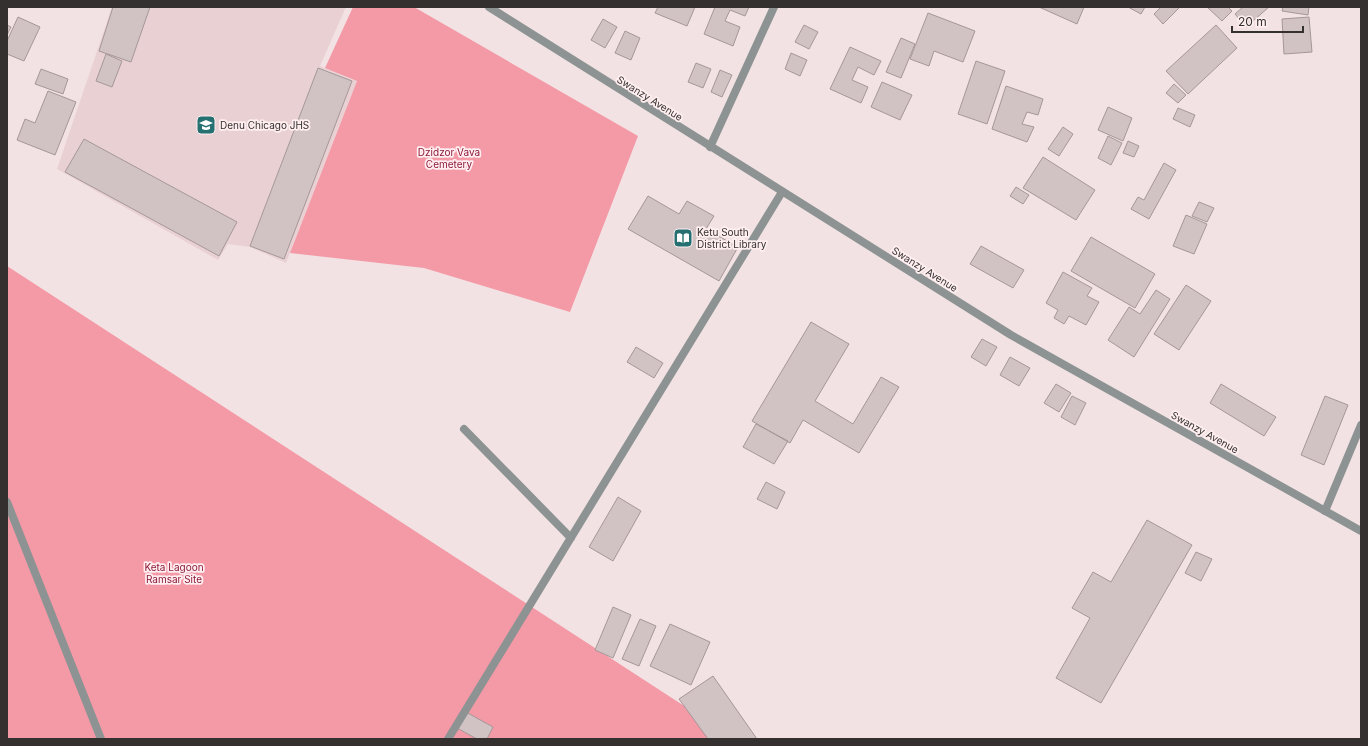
<svg xmlns="http://www.w3.org/2000/svg" width="1368" height="746" font-family="Inter,sans-serif">
<style>
.built{fill:#e9d1d3}
.green{fill:#f499a6}
.building{fill:#d1c2c3;stroke:#a59798}
.lines{fill:none;stroke-linecap:round;stroke-linejoin:round}
.lane{stroke:#8d9393;stroke-width:8}
.street{stroke:#8d9393;stroke-width:8}
.labels{text-anchor:middle;stroke-width:3.5;stroke-linejoin:round;paint-order:stroke}
.street-label{font-size:10px;fill:#353030;stroke:#ffeff1}
.poi-label{font-size:10px;fill:#353030;stroke:#ffeff1;text-anchor:start}
.park-label{font-size:10px;fill:#8d1b3b;stroke:#ffeff1}
</style>
<rect width="100%" height="100%" fill="#f2e2e3"/>
<!-- built -->
<path class="built" d="M112,7h234l-26,59 37,15 -71,182 -36,-16 -22,-3 -10,16 -161,-91z"/>
<!-- green -->
<path class="green" d="M353,7h61l224,129 -68,176 -146,-44 -134,-15 67,-172 -32,-13z
M7,266l728,473h-728z"/>
<!-- building -->
<path class="building" d="M113,7h37l-19,55 -32,-11z
M658,7h37l-8,19 -32,-13z
M715,7h34l-4,9 -15,-6 -5,11 15,6 -7,19 -29,-12z
M1039,7h45l-7,17z
M1128,7h17l-4,7z
M1161,7h19l-17,17 -9,-10z
M1207,7h21l4,4 -10,10z
M1243,7h26l-23,20 -11,-13z
M1283,7h26l-1,8 -26,-4z
M928,13l47,18 -12,31 -29,-11 -5,15 -19,-7z
M18,17l22,10 -16,34 -17,-7v-13z
M1309,17l3,35 -28,2 -2,-35z
M603,19l14,8 -12,21 -14,-8z
M7,25l4,2 -4,8z
M804,25l14,7 -9,17 -14,-7z
M1216,25l21,23 -49,46 -22,-23z
M625,31l15,7 -9,22 -16,-7z
M901,38l14,6 -14,34 -15,-6z
M850,47l31,14 -7,14 -16,-8 -6,13 16,7 -7,16 -31,-14z
M791,53l16,7 -7,16 -15,-7z
M106,54l16,7 -10,26 -16,-6z
M976,61l29,10 -18,53 -29,-10z
M696,63l15,6 -8,19 -15,-6z
M318,68l34,13 -68,178 -34,-13z
M41,69l27,10 -5,15 -28,-10z
M720,70l12,5 -10,22 -11,-5z
M882,82l30,13 -12,25 -29,-13z
M1174,84l12,11 -8,8 -12,-10z
M1006,86l37,13 -5,16 -11,-3 -5,12 12,3 -7,15 -35,-13z
M48,91l28,11 -21,53 -38,-15 8,-21 10,4z
M1108,107l24,11 -9,23 -25,-11z
M1178,108l17,7 -5,12 -17,-8z
M1063,127l10,7 -14,22 -11,-7z
M1108,136l14,7 -11,22 -13,-7z
M84,139l153,83 -18,34 -154,-84z
M1128,141l11,5 -5,11 -11,-4z
M1043,157l52,33 -19,30 -53,-32z
M1164,163l12,7 -27,49 -18,-10 7,-12 6,3z
M1016,187l13,8 -6,9 -13,-8z
M648,196l31,18 8,-13 27,15 -8,13 32,18 -19,34 -91,-52z
M1199,202l15,6 -7,14 -15,-6z
M1186,215l21,9 -13,30 -21,-8z
M1091,237l64,37 -20,34 -64,-37z
M981,246l43,24 -11,18 -43,-24z
M1063,272l29,16 -5,8 12,6 -13,23 -17,-9 -5,8 -10,-6 4,-8 -12,-7z
M1186,285l25,16 -32,49 -25,-16z
M1156,290l14,9 -36,58 -26,-17 21,-33 11,7z
M811,322l38,22 -34,57 38,23 28,-47 18,10 -40,66 -56,-33 -13,23 -38,-22z
M982,339l15,8 -11,19 -15,-9z
M636,347l27,16 -9,15 -27,-16z
M1010,357l20,11 -11,18 -19,-11z
M1056,384l15,9 -12,19 -15,-9z
M1221,384l55,33 -12,19 -54,-33z
M1072,396l14,7 -11,22 -14,-8z
M1325,396l23,9 -24,60 -23,-10z
M756,424l32,17 -14,23 -31,-17z
M766,482l19,10 -8,17 -20,-10z
M618,497l23,14 -28,50 -24,-14z
M1147,520l45,25 -91,158 -45,-25 34,-60 -18,-10 21,-36 18,10z
M1196,552l16,7 -11,22 -16,-8z
M613,607l18,8 -18,43 -18,-8z
M640,619l16,7 -17,40 -17,-7z
M670,624l40,18 -19,43 -41,-19z
M713,676l44,63h-49l-29,-40z
M466,712l27,15 -6,12h-10l-20,-11z"/>
<g class="lines">
<!-- lane -->
<path class="lane" d="M1325,511l36,-86"/>
<!-- street -->
<path class="street" d="M489,7l522,328 350,196
M710,147l64,-140
M464,429l107,109
M7,502l94,237
M448,739l334,-547"/>
</g>
<!-- icons -->
<defs>
<symbol id="school-square" viewBox="-11 -11 22 22"><rect x="-9" y="-9" width="18" height="18" rx="4" fill="#257070" stroke="#ffeff1"/><path d="M0-5L7-2L0 1L-7-2ZM-4 1L0 2.5L4 1V4Q0 6-4 4Z" fill="#fff"/></symbol>
<symbol id="library-square" viewBox="-11 -11 22 22"><rect x="-9" y="-9" width="18" height="18" rx="4" fill="#257070" stroke="#ffeff1"/><path d="M-6-4Q-3-5.5-.7-3.5V5Q-3 3-6 4ZM6-4Q3-5.5 .7-3.5V5Q3 3 6 4Z" fill="#fff"/></symbol>
</defs>
<g fill-rule="evenodd">
<use href="#school-square" x="195" y="114" width="22" height="22"/>
<use href="#library-square" x="672" y="227" width="22" height="22"/>
</g>
<g class="labels">
<!-- street labels -->
<g class="street-label">
<text transform="translate(650 98) rotate(32)" y="4">Swanzy Avenue</text>
<text transform="translate(925 269) rotate(32)" y="4">Swanzy Avenue</text>
<text transform="translate(1205 432) rotate(29)" y="4">Swanzy Avenue</text>
</g>
<!-- poi labels -->
<g class="poi-label">
<text x="220" y="129">Denu Chicago JHS</text>
<text x="697" y="236">Ketu South<tspan x="697" dy="12">District Library</tspan></text>
</g>
<!-- park labels -->
<g class="park-label">
<text x="449" y="156">Dzidzor Vava<tspan x="449" dy="12">Cemetery</tspan></text>
<text x="174" y="571">Keta Lagoon<tspan x="174" dy="12">Ramsar Site</tspan></text>
</g>
</g>
<!-- border -->
<rect width="1368" height="746" fill="none" stroke="#353030" stroke-width="16"/>
<!-- scale -->
<path d="M1232 26v6h71v-6" fill="none" stroke="#353030" stroke-width="2"/>
<text x="1238" y="26" font-size="12" fill="#353030" stroke="#ffeff1" stroke-width="3" paint-order="stroke">20 m</text>
</svg>
